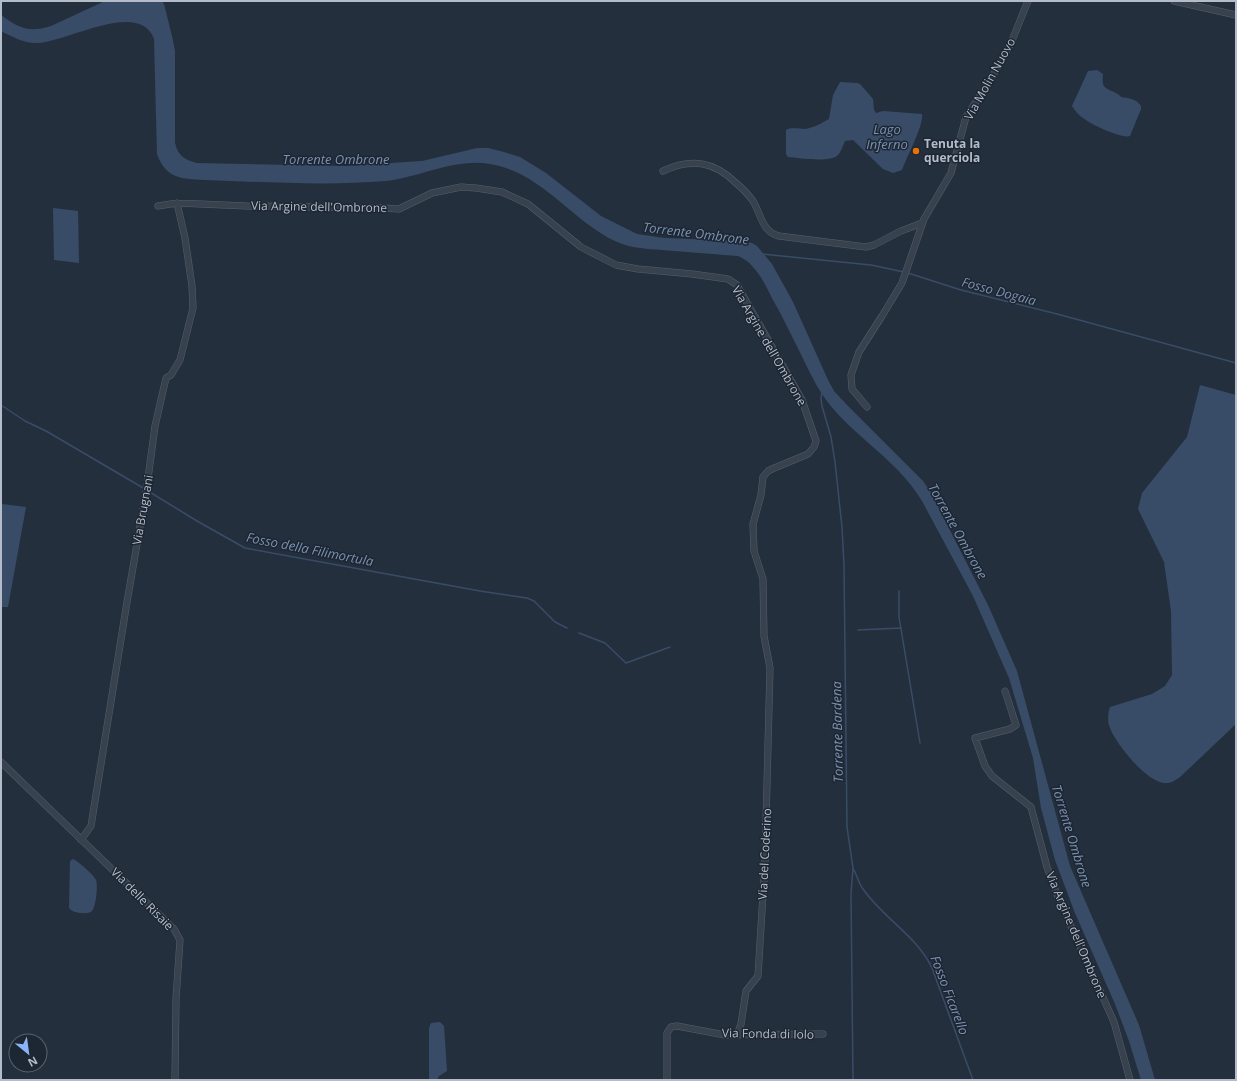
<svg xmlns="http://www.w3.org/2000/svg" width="1237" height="1081" font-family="'Open Sans',sans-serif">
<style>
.water{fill:#394c67}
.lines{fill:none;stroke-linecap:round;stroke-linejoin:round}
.stream{stroke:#394c67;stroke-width:1.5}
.minor-casing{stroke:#565f6c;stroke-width:7}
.minor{stroke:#38414e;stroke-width:6}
.food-dot{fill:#e8710a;stroke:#1d2633;stroke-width:1.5}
.labels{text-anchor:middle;stroke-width:3;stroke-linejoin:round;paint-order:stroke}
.street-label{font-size:12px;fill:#b4bcc9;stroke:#1d2633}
.poi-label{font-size:12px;font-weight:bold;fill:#b4bcc9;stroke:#1d2633;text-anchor:start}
.water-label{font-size:13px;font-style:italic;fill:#7c92b1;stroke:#1d2633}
</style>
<rect width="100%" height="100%" fill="#242f3e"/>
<!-- water -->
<path class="water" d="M105,1h57l2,3 8,32 3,15v92c3,13 10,17 22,20l148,3 77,-5 55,-13h11l16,4 16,5 26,16 55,43 36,18 27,4 77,3 11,2 5,3 15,18 21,38 35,78 6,11 13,14 76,76 7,10 58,114 29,66 53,195 69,159 16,55h-14l-12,-39 -14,-37 -40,-91 -20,-53 -14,-52 -8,-50 -24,-80 -36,-82 -51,-95c-27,-46 -79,-69 -105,-115 -15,-28 -28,-58 -44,-86 -6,-12 -12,-25 -21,-34 -4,-5 -9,-8 -14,-10 -26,-2 -51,-4 -76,-6 -15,-1 -33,-2 -47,-9 -44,-21 -74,-69 -125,-77 -35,-6 -69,13 -104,17 -60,5 -121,1 -181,-1 -23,-1 -39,-1 -48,-26l-3,-115c-14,-39 -83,1 -115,4 -14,1 -26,-6 -38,-12v-16c18,13 27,18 50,11z
M1097,70l6,4c0,3 -1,7 0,10 2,7 14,7 18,13 7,1 16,2 20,9v3l-11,27c-8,3 -40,-12 -47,-18 -5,-3 -8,-8 -11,-12l16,-35z
M840,82l17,1 3,1 13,15 1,11 2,3 7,-2 39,3c2,11 -16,44 -20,56l-9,3 -10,-4 -30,-29 -8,1c-2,4 -4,11 -7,14 -8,8 -39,3 -50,2l-2,-3v-24c6,-3 12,-1 19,-1 8,-1 17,-6 24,-10l4,-24z
M53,208l25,3 1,52 -25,-3z
M1200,385l36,10v329l-57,54c-3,1 -7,5 -11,5 -19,3 -52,-39 -58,-55 -3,-7 -2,-15 0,-21l42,-13 13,-8 7,-11 -1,-64 -7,-49 -26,-53 4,-16 45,-56z
M2,504l24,3 -18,100h-7v-95z
M73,859c6,3 20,15 23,21 2,5 0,27 -4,31 -3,3 -8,2 -12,2 -4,-1 -8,-1 -11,-5l1,-47z
M440,1022l4,4 3,45 -8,5 -2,4h-8v-52l2,-5z"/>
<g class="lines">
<!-- stream -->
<path class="stream" d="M762,254l109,11 33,7
M908,273l53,17 100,25 175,48
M822,391l-1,8 1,7 9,31 4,25 7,65 2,38 3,262 6,41 -2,25 2,187
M1,405l24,16 21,10 99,58
M148,491l49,30 48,27 235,43 47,7 7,3 21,21 12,6
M899,591v26l21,126
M858,630l43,-2
M579,633l26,10 21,20 44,-16
M854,870c3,6 5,14 9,19 20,29 54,47 69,79l41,112"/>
<defs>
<path id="minor" d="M1174,1l62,14
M663,171c28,-13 51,-10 73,12 6,5 12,11 17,18 8,13 9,31 26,35l87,11 8,-2 27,-14 21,-8
M158,206l19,-3 70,3 136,2 16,1 33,-16 29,-6 15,1 26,4 26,12 53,43 35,18 22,4 54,5 36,5 9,6 65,115 14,41 -2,6 -6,7 -36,15 -4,2 -5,6 -2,18 -8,29 1,27 9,28 1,57 6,32 -5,193 -7,115 -12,15 -5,33 -4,11
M867,407l-15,-18 -1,-14 8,-23 23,-36 20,-33 22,-64 27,-46 15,-56 25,-38 20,-36 17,-42
M1005,691l11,34 -6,4 -35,9 10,28 7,10 39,31 16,60 11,30 56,125 16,58
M1,762l173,167 6,11 -4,59 -1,81
M81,840l10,-14 36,-224 20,-116 8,-60 11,-48 5,-3 9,-15 13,-52 -1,-22 -7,-48 -8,-35
M667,1080v-47l4,-6 6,-1 48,9 98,-1"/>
</defs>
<!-- minor casing -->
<use href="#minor" class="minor-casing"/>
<!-- minor -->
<use href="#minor" class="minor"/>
</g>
<!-- markers -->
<circle class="food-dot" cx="916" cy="151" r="4"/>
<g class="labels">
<!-- street labels -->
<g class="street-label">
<text transform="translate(990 79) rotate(-61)" y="4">Via Molin Nuovo</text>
<text transform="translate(319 207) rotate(1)" y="4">Via Argine dell'Ombrone</text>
<text transform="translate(769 346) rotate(60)" y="4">Via Argine dell'Ombrone</text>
<text transform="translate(143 510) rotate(-80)" y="4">Via Brugnani</text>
<text transform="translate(765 854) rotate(-87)" y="4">Via del Coderino</text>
<text transform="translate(142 899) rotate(45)" y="4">Via delle Risaie</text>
<text transform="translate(1076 935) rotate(67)" y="4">Via Argine dell'Ombrone</text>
<text transform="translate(768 1034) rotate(1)" y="4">Via Fonda di Iolo</text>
</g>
<!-- poi labels -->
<g class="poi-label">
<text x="924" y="148">Tenuta la<tspan x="924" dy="14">querciola</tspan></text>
</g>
<!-- water labels -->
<g class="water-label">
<text x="887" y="134">Lago<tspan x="887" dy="15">Inferno</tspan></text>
<text x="336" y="164">Torrente Ombrone</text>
<text transform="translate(696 233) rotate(7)" y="5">Torrente Ombrone</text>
<text transform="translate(999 291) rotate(15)" y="5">Fosso Dogaia</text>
<text transform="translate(958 531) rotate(61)" y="5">Torrente Ombrone</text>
<text transform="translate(310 549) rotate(11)" y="5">Fosso della Filimortula</text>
<text transform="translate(837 732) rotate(-91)" y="5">Torrente Bardena</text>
<text transform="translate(1072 836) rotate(73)" y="5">Torrente Ombrone</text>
<text transform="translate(950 995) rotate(69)" y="5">Fosso Ficarello</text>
</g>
</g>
<!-- border -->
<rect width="1237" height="1081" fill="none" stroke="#b4bcc9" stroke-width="4"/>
<!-- north arrow -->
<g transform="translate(28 1053) rotate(151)"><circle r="19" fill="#1d2633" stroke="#59626f"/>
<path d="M0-3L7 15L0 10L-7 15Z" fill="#8ab4f8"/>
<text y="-6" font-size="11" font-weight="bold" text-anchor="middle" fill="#b4bcc9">N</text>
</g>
</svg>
